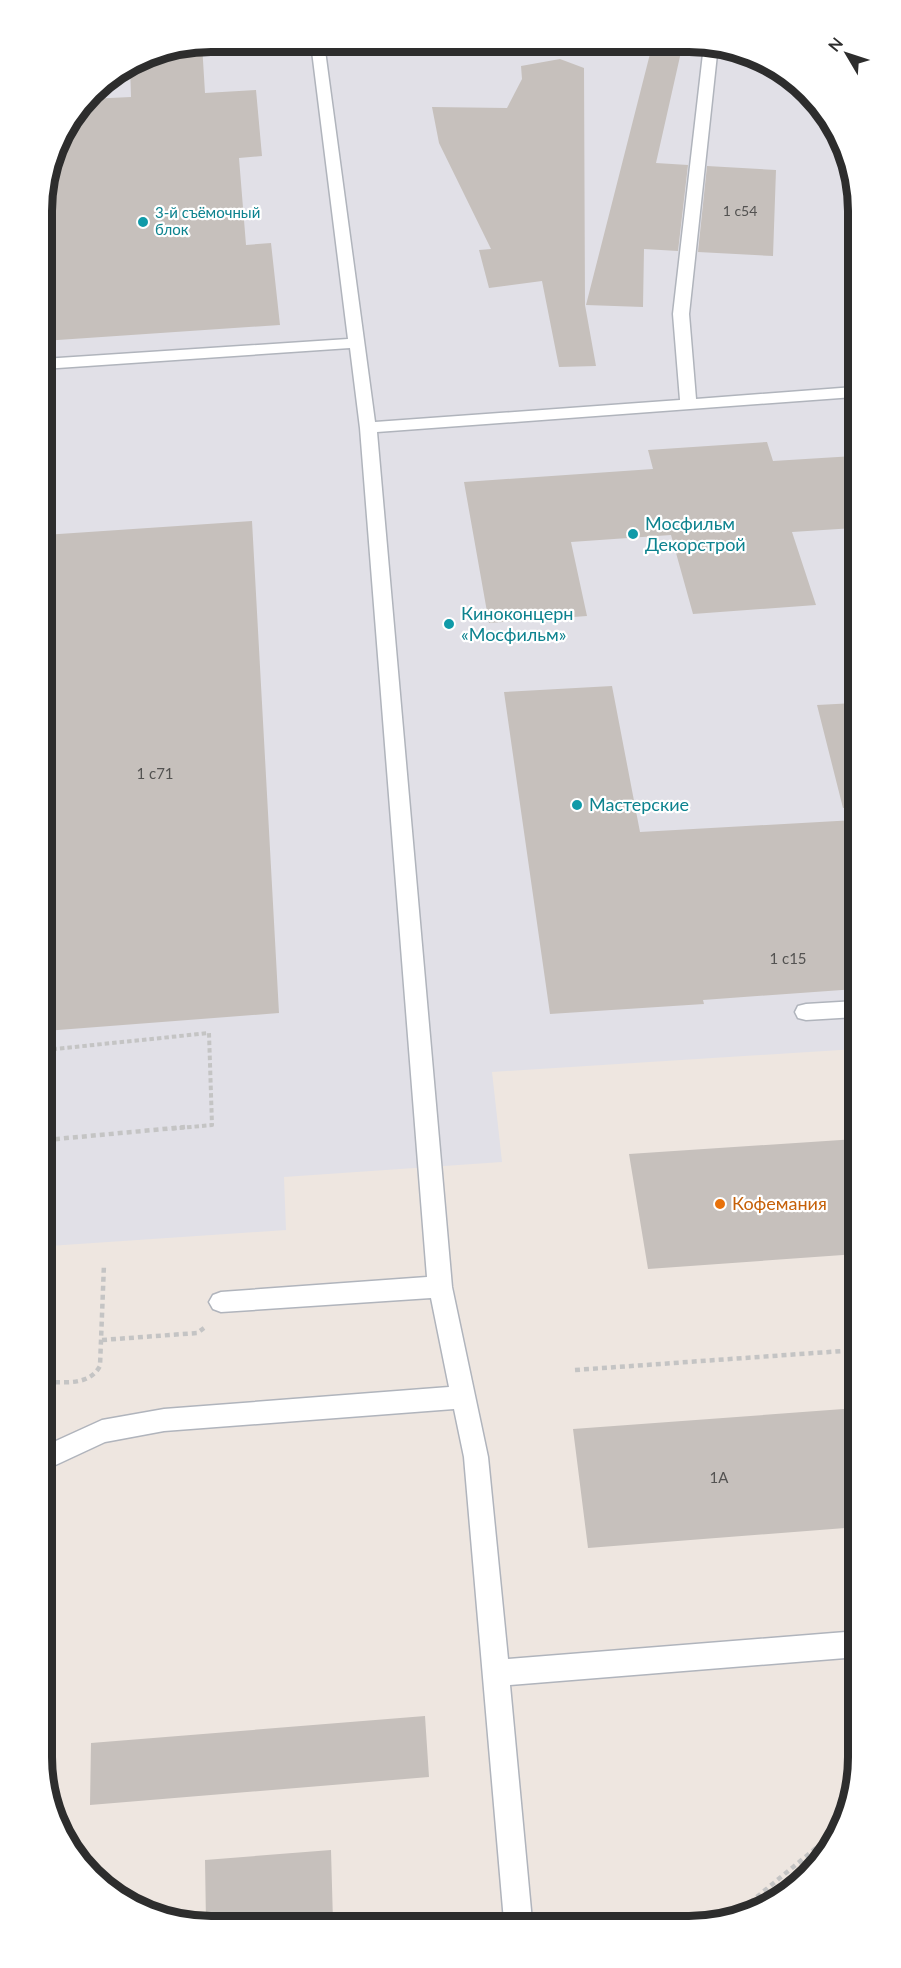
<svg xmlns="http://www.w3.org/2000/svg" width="901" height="1968" font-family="Lato,sans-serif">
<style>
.industrial{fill:#e1e0e7}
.building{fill:#c6c0bc}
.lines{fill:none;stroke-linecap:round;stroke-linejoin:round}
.lane-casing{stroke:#b0b4bc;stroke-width:3}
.path-far1{stroke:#c4c4c4;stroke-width:4;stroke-dasharray:4.5 3;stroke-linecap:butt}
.path{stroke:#c4c4c4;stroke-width:4.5;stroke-dasharray:5 4;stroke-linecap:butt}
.lane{fill:#fff;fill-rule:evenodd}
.culture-dot{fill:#0f9aa8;stroke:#fff;stroke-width:2}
.food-dot{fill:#e8710a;stroke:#fff;stroke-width:2}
.labels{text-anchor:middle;stroke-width:4.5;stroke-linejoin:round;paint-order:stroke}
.far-number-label{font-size:14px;fill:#535251}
.far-culture-label{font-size:15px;fill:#0d838f;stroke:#fff;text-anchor:start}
.number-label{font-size:15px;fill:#535251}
.culture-label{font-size:18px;fill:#0d838f;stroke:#fff;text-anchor:start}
.food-label{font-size:18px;fill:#c56008;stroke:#fff;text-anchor:start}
.rim{fill:none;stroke:#2d2d2d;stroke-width:8}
</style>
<rect width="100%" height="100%" fill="#eee6e0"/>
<!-- industrial -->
<path class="industrial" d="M212,42l510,3 79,39 52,83 3,882 -364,23 10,90 -218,15 2,53 -237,16 1,-18h-4l-4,-1028 17,-63 41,-53 47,-29z"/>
<!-- building -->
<path class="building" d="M202,44l3,49 51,-3 6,66 -23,2 7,87 25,-2 9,82 -237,16 -1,-141 17,-63 30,-38 42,-2 -1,-32 17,-10z
M652,46l29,6 -25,111 32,2 -10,86 -34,-2 -1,58 -57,-2z
M560,59l24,9 1,237 11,61 -37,1 -17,-86 -53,7 -10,-38 12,-1 -52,-106 -7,-36 75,1 15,-29 -1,-13z
M707,166l69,4 -3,86 -75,-4z
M767,442l6,19 81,-5v72l-62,4 24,73 -123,9 -22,-79 -100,7 16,74 -98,7 -25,-141 189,-13 -5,-19z
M252,521l27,492 -234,18 -1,-496z
M612,686l28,146 215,-12 1,169 -153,11 1,4 -154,10 -46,-322z
M855,703v103l-12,2 -26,-103z
M856,1139l1,115 -209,15 -19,-115z
M857,1408l1,119 -270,21 -15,-119z
M425,1716l4,61 -339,28 1,-62z
M331,1850l2,72 -127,1 -1,-63z"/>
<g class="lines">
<defs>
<path id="lane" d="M311,43h13l51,379 305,-22 -7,-86 31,-269h14l-29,269 7,85 158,-12v10l-477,35 75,855 36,170 20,202 350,-28v26l-348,28 22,236h-28l-40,-464 -10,-48 -290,22 -59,11 -58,27v-24l55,-25 62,-11 285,-22 -18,-89 -210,14 -8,-3 -4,-7 4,-7 8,-3 206,-15 -67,-849 -10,-80 -307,21v-10l305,-20z
M856,1001v16l-50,3 -8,-2 -3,-6 3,-6 8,-2z"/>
</defs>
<!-- lane casing -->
<use href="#lane" class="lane-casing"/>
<!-- path-far1 -->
<path class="path-far1" d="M45,1050l164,-17 3,92 -43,4"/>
<!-- path -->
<path class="path" d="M46,1140l139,-13
M102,1340l95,-7 7,-5
M575,1370l282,-20
M46,1382c19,0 43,4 54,-16l4,-102
M729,1920l104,-86"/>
<!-- lane -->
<use href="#lane" class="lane"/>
</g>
<!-- markers -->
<g class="culture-dot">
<circle cx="143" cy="222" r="6"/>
<circle cx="633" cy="534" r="6"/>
<circle cx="449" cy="624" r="6"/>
<circle cx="577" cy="805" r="6"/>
</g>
<circle class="food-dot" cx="720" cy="1204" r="6"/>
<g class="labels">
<!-- far-number labels -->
<g class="far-number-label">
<text x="740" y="216">1 с54</text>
</g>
<!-- far-culture labels -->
<g class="far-culture-label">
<text x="155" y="218">3-й съёмочный<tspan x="155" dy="17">блок</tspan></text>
</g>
<!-- number labels -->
<g class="number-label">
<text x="155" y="779">1 с71</text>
<text x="788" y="964">1 с15</text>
<text x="719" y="1483">1А</text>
</g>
<!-- culture labels -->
<g class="culture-label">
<text x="645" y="530">Мосфильм<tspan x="645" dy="21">Декорстрой</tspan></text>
<text x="461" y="620">Киноконцерн<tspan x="461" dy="21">«Мосфильм»</tspan></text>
<text x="589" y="811">Мастерские</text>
</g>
<!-- food labels -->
<g class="food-label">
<text x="732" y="1210">Кофемания</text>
</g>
</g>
<!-- crop -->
<path d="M0 0H901V1968H0ZM211 52H689A159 159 0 0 1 848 211V1757A159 159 0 0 1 689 1916H211A159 159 0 0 1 52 1757V211A159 159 0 0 1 211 52Z" fill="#fff" fill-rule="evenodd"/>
<path class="rim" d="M211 52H689A159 159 0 0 1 848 211V1757A159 159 0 0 1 689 1916H211A159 159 0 0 1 52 1757V211A159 159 0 0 1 211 52Z"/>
<!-- north arrow -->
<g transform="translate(847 54) rotate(309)" stroke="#ffffff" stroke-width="4.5" paint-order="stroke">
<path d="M0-4.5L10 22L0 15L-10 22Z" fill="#2d2d2d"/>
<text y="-9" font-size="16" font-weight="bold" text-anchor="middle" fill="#2d2d2d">N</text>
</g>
</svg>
